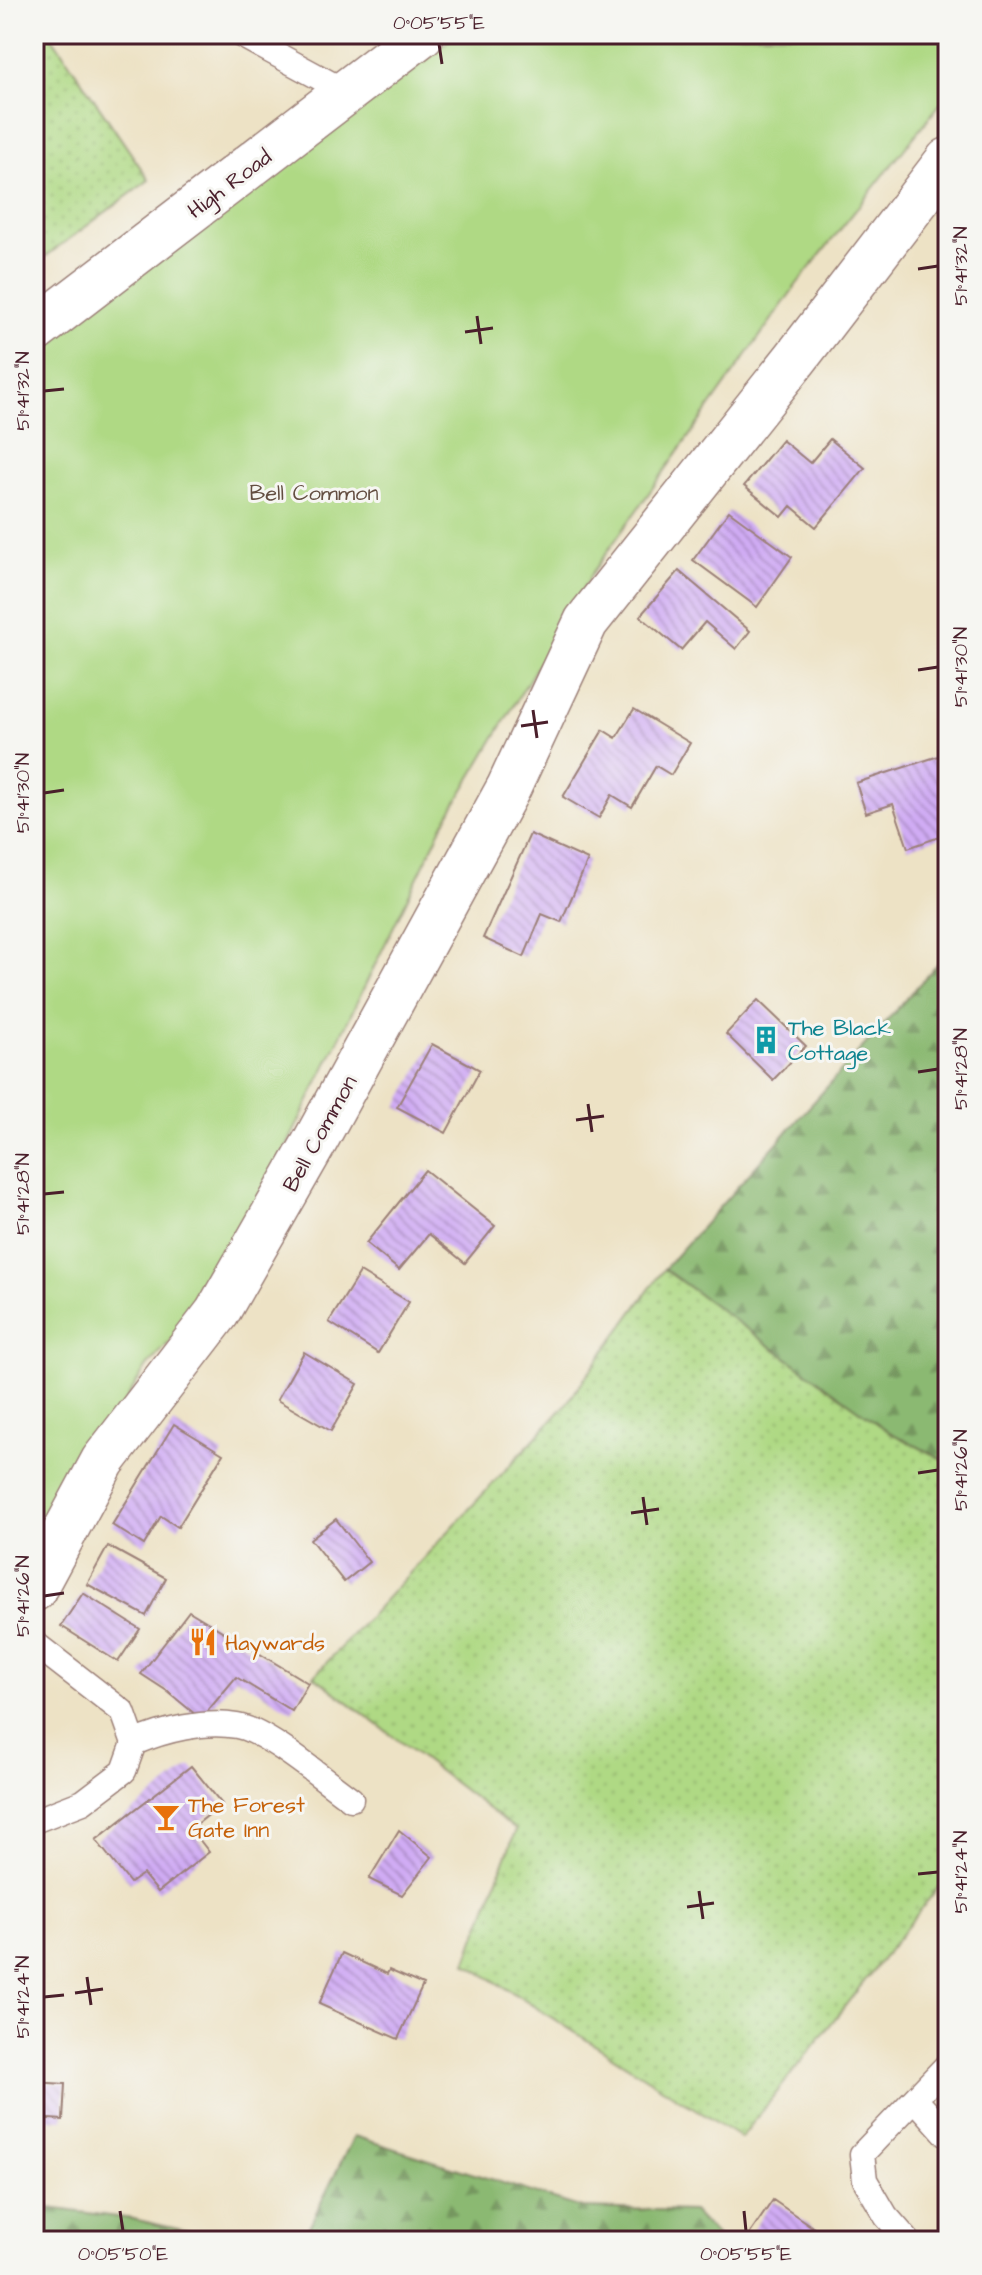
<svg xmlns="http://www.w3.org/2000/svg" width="982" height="2275" font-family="'Architects Daughter',sans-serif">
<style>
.grass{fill:url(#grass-dots);stroke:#7c7c58;stroke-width:2}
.forest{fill:url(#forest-firs);stroke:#6a6c4e;stroke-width:2}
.park{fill:#afd984;stroke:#7c7c58;stroke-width:2}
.building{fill:url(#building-back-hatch)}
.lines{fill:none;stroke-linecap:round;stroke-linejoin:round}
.lane-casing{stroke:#9c8078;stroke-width:27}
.street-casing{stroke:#9c8078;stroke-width:47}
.secondary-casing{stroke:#9c8078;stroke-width:47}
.lane{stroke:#fff;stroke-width:24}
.street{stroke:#fff;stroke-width:44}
.secondary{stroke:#fff;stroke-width:44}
.ticks{fill:none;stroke:#4a1f2b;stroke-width:3}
.labels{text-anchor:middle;stroke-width:6;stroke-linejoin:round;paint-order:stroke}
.street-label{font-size:22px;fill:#4a1f2b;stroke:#f6f6f2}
.park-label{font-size:22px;fill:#634e41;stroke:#f6f6f2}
.culture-label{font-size:22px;fill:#0d838f;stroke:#f6f6f2;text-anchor:start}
.food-label{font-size:22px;fill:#c56008;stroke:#f6f6f2;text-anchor:start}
.neatline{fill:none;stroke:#4a1f2b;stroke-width:3}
.ticks-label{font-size:20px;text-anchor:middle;fill:#4a1f2b}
</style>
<defs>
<pattern id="grass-dots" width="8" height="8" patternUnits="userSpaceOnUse" patternTransform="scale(2)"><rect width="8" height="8" fill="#afd984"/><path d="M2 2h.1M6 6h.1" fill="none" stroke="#98ba72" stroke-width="1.8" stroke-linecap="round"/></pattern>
<pattern id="forest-firs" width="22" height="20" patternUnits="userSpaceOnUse" patternTransform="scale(2)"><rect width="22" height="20" fill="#8bb972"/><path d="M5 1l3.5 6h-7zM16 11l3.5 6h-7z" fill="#74965e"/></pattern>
<pattern id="building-back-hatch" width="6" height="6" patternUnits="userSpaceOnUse" patternTransform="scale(2)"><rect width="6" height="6" fill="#d0acf4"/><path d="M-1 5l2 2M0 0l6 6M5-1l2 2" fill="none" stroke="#ab8bc6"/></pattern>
</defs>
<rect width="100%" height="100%" fill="#f6f6f2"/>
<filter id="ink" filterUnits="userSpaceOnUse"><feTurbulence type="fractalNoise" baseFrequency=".0125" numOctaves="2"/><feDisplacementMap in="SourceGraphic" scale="16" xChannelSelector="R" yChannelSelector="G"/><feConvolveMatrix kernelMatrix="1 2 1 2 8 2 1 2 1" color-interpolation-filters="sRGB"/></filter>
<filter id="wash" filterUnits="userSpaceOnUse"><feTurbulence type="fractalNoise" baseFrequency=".006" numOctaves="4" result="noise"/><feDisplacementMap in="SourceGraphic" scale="32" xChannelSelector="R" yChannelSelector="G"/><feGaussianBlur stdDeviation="1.8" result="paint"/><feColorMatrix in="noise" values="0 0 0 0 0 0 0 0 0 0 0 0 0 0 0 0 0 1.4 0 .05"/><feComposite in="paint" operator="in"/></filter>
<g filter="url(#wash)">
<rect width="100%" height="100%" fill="#ede2c5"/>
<!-- grass -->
<path class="grass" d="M34,34h16l99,146 -115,85z
M664,1269l227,164 57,29v413l-207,263 -275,-175 50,-133 -202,-154 250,-269z"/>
<!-- forest -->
<path class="forest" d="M948,952v510l-57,-29 -227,-164z
M354,2136l228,72 111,3 28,30h-419z
M34,2206l99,13 98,22h-197z"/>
<!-- park -->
<path class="park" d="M457,34h491v60l-151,190 -204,288 -149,251 -229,471 -68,72 -113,182v-1203l156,-107z"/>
<g id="blocks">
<!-- building -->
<path class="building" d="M830,439l35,29 -49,59 -25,-21 -9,11 -38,-31 38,-46 28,23z
M729,511l63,46 -35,50 -64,-47z
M679,571l71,60 -14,18 -31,-27 -24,28 -41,-34z
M634,709l56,34 -19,32 -15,-9 -24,41 -20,-12 -13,23 -36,-21 40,-67 13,8z
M948,753v81l-40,14 -15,-44 -27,9 -10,-30z
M530,834l58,26 -27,62 -19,-8 -18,43 -41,-19z
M758,1000l48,46 -33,34 -47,-46z
M432,1044l48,26 -34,63 -49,-26z
M425,1170l70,56 -30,37 -36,-29 -30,36 -33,-27z
M360,1272l49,30 -31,51 -49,-31z
M304,1352l54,32 -27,47 -54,-31z
M174,1424l49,30 -45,73 -17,-11 -17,29 -32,-20z
M336,1519l33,43 -25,20 -34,-43z
M108,1546l58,32 -20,38 -59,-32z
M83,1593l57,36 -22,33 -57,-36z
M189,1611l119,72 -16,28 -56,-34 -35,42 -34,-28 -26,-17z
M191,1766l31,38 -31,25 18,23 -51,40 -15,-18 -13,9 -34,-43z
M399,1830l33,27 -30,38 -33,-16z
M342,1953l45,21 2,-4 34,15 -25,54 -79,-35z
M34,2082l31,2 -2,36 -29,-2z
M773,2200l60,41h-88z"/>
</g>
</g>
<g filter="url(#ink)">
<use href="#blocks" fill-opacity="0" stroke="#9c8078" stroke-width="2"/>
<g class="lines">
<defs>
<path id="lane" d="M239,34l109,59
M34,1643l89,69 11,31 -10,28 -41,31 -49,19
M134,1743c30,-13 70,-23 103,-17 30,5 87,54 114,73
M915,2099l33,37
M908,2241l-22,-25 -21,-36 -3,-26 86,-90"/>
<path id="street" d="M34,1589l69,-128 114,-148 96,-168 196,-358 77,-165 210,-264 152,-198"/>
<path id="secondary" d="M34,331l388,-297"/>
</defs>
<!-- lane casing -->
<use href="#lane" class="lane-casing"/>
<!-- street casing -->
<use href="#street" class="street-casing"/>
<!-- secondary casing -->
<use href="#secondary" class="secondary-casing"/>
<!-- lane -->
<use href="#lane" class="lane"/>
<!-- street -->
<use href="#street" class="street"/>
<!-- secondary -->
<use href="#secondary" class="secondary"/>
</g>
</g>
<!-- ticks -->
<path class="ticks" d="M439,44l3,20M918,269l20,-3M477,316l4,28M465,332l28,-4M44,391l20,-2M918,670l20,-3M533,710l4,28M521,726l27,-4M44,793l20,-3M918,1072l20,-3M588,1104l4,28M576,1120l28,-4M44,1194l20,-2M918,1473l20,-3M643,1497l4,28M631,1513l28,-4M44,1596l20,-3M918,1874l20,-2M699,1891l4,28M687,1907l27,-4M87,1977l4,28M75,1993l28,-4M44,1997l20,-2M120,2211l3,20M744,2211l2,20"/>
<!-- icons -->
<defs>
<symbol id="building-bare" viewBox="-9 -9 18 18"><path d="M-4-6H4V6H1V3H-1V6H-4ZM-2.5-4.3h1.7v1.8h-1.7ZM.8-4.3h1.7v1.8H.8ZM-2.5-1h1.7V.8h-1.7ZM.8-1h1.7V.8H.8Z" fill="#0f9aa8" stroke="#f6f6f2" stroke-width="2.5" paint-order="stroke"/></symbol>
<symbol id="restaurant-bare" viewBox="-9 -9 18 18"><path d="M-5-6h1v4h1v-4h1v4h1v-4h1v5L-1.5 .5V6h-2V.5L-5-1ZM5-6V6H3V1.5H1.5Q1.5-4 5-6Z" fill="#e8710a" stroke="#f6f6f2" stroke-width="2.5" paint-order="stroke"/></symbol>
<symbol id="bar-bare" viewBox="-9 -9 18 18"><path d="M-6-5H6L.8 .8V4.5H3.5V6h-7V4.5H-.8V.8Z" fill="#e8710a" stroke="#f6f6f2" stroke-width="2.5" paint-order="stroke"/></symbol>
</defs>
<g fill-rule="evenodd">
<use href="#building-bare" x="746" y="1020" width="40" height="40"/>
<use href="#restaurant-bare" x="183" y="1622" width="40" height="40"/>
<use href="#bar-bare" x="146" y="1797" width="40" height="40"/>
</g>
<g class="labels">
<!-- street labels -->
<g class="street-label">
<text transform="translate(229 183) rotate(-37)" y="8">High Road</text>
<text transform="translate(319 1133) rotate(-61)" y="8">Bell Common</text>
</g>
<!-- park labels -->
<g class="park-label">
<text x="314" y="500">Bell Common</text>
</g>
<!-- culture labels -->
<g class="culture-label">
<text x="788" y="1035">The Black<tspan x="788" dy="25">Cottage</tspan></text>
</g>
<!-- food labels -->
<g class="food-label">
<text x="225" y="1650">Haywards</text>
<text x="188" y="1812">The Forest<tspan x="188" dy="25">Gate Inn</tspan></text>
</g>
</g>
<!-- margin -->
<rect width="982" height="2275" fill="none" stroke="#f6f6f2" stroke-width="88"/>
<rect x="44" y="44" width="894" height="2187" class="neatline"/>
<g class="ticks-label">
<text x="439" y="29">0°05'55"E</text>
<text transform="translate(960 266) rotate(-90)" y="7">51°41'32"N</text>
<text transform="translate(22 391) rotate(-90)" y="7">51°41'32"N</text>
<text transform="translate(960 667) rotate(-90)" y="7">51°41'30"N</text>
<text transform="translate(22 793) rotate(-90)" y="7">51°41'30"N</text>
<text transform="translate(960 1069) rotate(-90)" y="7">51°41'28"N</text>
<text transform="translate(22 1194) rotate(-90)" y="7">51°41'28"N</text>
<text transform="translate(960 1470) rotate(-90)" y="7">51°41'26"N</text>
<text transform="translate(22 1596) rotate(-90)" y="7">51°41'26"N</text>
<text transform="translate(960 1872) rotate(-90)" y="7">51°41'24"N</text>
<text transform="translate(22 1997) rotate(-90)" y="7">51°41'24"N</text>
<text x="123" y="2260">0°05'50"E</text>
<text x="746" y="2260">0°05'55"E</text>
</g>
</svg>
